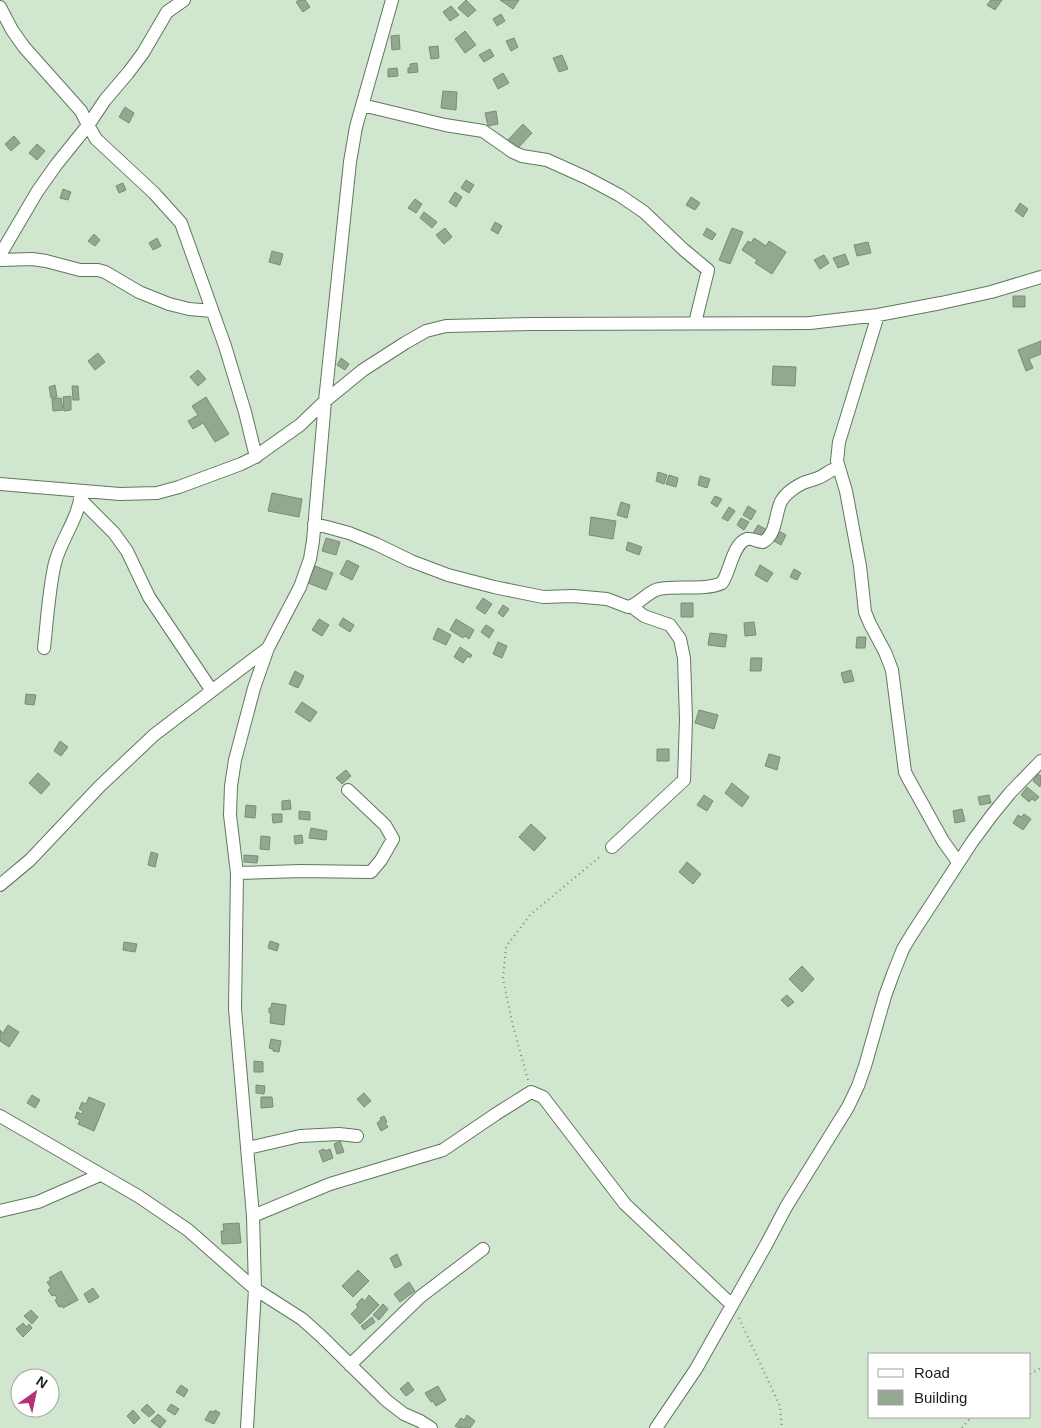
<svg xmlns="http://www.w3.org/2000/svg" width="1041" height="1428" font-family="Helvetica,sans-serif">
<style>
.building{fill:#94a891;stroke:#798c76}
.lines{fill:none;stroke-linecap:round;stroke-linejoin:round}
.minor-casing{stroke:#637660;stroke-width:14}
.path{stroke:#7b8978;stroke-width:2;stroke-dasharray:1 4;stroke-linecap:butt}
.minor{stroke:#fff;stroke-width:12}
</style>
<rect width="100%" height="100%" fill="#d1e6ce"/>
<!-- building -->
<path class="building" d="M299,0h6l5,7 -7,5 -7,-10z
M466,0l10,10 -8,7 -10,-9z
M500,0h19l-6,9z
M991,0h11l-7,10 -8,-5z
M451,6l8,9 -9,6 -7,-9z
M501,14l4,7 -8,5 -4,-7z
M465,31l11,14 -11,8 -10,-14z
M399,35l1,14 -8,1 -1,-14z
M514,38l4,9 -7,4 -5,-10z
M438,46l1,12 -8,1 -2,-12z
M490,49l4,7 -10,6 -5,-7z
M562,55l6,14 -9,3 -6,-14z
M417,63l1,9 -10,1v-5h2v-4z
M397,68l1,8 -10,1v-8z
M503,73l6,10 -11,6 -5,-10z
M443,91l14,1 -1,18 -15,-2z
M125,107l9,6 -5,10 -10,-6z
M496,111l2,13 -10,2 -3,-13z
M523,124l9,9 -15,16 -10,-8z
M14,136l6,7 -9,8 -6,-7z
M37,144l8,7 -8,9 -8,-7z
M466,180l8,5 -5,8 -8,-5z
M123,183l3,7 -7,3 -3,-7z
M63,189l8,3 -3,8 -8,-2z
M455,192l7,5 -6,10 -7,-5z
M691,197l9,6 -5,7 -9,-5z
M415,199l7,5 -6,9 -8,-5z
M1020,203l8,6 -5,8 -8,-6z
M424,212l13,10 -5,6 -12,-10z
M495,222l7,4 -4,8 -7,-4z
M445,228l7,9 -8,7 -8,-9z
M707,228l9,6 -4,6 -9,-5z
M732,228l11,4 -13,32 -11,-4z
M94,234l6,6 -5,6 -7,-5z
M157,238l4,8 -8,4 -4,-7z
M754,238l12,8 3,-5 17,11 -14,22 -17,-11 2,-3 -15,-10 6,-9 3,2z
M868,242l3,11 -14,3 -3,-11z
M272,251l11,3 -3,11 -11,-3z
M845,254l4,10 -11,4 -5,-10z
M824,255l5,8 -9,6 -6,-9z
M1013,296h12v11h-12z
M1041,341v13l-12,5 4,9 -7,3 -8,-21z
M98,353l7,9 -10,8 -7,-9z
M341,358l8,6 -4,6 -8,-5z
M773,366l23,1 -1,19 -23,-1z
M198,370l8,9 -8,7 -8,-9z
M55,385l2,12 -6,1 -2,-11z
M72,386h6l1,14h-6z
M71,396v14l-7,1 -1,-14z
M206,397l23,37 -14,8 -12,-19 -10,6 -5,-8 10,-6 -6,-9z
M61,398l2,12 -10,1 -1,-12z
M658,472l9,3 -3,9 -8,-3z
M669,475l9,3 -2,9 -10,-3z
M700,476l10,3 -3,9 -9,-3z
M272,493l30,6 -3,18 -31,-6z
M715,496l7,3 -5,8 -6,-4z
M621,502l9,3 -3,13 -10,-3z
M748,506l8,5 -5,9 -8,-5z
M729,507l6,4 -7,10 -6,-3z
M591,517l25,4 -3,18 -24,-4z
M741,518l8,4 -5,8 -7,-5z
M758,525l9,5 -6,10 -9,-5z
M775,529l11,6 -5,10 -11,-6z
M326,538l14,4 -4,13 -14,-4z
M628,542l14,5 -3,8 -13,-5z
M347,560l12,6 -7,14 -12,-6z
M760,565l13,8 -6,9 -12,-7z
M315,566l18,7 -7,17 -18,-7z
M794,569l7,4 -4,7 -7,-3z
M483,598l9,6 -7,10 -9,-6z
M681,603h12v14h-12z
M503,605l6,4 -6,8 -5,-4z
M343,618l11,7 -4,7 -11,-7z
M319,619l10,6 -7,11 -10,-6z
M456,619l18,11 -5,9 -4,-3 -2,2 -13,-8z
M754,622l2,13 -11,1 -1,-13z
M486,625l8,5 -5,8 -8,-6z
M438,628l13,7 -5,10 -13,-6z
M710,633l17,2 -2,12 -17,-2z
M857,637h9l-1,11h-9z
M498,642l9,4 -5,12 -9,-4z
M460,647l12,8 -2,3 -2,-2 -5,7 -9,-6z
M751,658h11l-1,13h-11z
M851,670l3,11 -10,2 -3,-10z
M295,671l9,5 -6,12 -9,-4z
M26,694l10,1 -2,10 -9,-1z
M302,702l15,10 -7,10 -15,-10z
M699,710l19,5 -4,14 -19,-6z
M60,741l8,6 -7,9 -7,-5z
M657,749h12v12h-12z
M769,754l11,3 -3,13 -12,-4z
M346,770l5,6 -9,8 -6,-6z
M38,773l12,11 -9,10 -12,-11z
M1038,774l3,2 -1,11 -7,-6z
M732,783l17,14 -7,10 -17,-14z
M1027,787l12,10 -4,4 -3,-2 -3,3 -8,-7z
M704,795l9,6 -6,10 -10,-6z
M989,795l2,8 -11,2 -2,-8z
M290,800l1,9 -9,1v-9z
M246,805l10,1 -1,12 -10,-1z
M962,809l3,12 -10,2 -2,-12z
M299,811l11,1v8l-11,-1z
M272,814h10v8l-9,1z
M1024,814l7,5 -8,11 -10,-7 5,-8 3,2z
M531,824l15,14 -12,13 -15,-14z
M311,828l16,3 -1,9 -17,-2z
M302,835l1,8 -8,1 -1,-8z
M261,836l9,1 -1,13 -9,-1z
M151,852l7,2 -3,13 -7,-2z
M244,855l14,1 -1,7 -13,-1z
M687,862l14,12 -8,10 -14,-12z
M270,941l9,3 -2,7 -9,-3z
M124,942l13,2 -2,8 -12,-2z
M802,966l12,13 -12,13 -13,-13z
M787,995l7,7 -6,5 -7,-7z
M272,1003l14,2 -2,20 -14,-2 1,-10h-2v-5h2z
M8,1025l11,7 -10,15 -9,-6v-11l3,3z
M271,1039l10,2 -2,11 -6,-1v-2l-4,-1z
M254,1061l9,1v10h-9z
M256,1085l9,1 -1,8 -8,-1z
M364,1093l7,8 -7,6 -7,-8z
M32,1095l8,5 -5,8 -8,-5z
M89,1097l16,7 -11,27 -16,-7 2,-4 -5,-2 2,-6 5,2 1,-3 -4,-2 3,-7 4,2z
M261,1097h11l1,10 -12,1z
M384,1116l3,6 -2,1 3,4 -7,4 -4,-8 4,-3 -1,-2z
M340,1141l4,11 -7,2 -3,-10z
M324,1149l1,2 5,-2 3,9 -10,4 -4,-11z
M239,1223l2,20 -19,1 -1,-13h3l-1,-7z
M397,1254l5,11 -7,3 -5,-10z
M358,1270l11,11 -16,16 -11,-11z
M61,1271l17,29 -15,8 -1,-2 -3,1 -4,-7 2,-2 -2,-3 -3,1 -4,-6 3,-2 -4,-6 4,-2 -2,-2z
M409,1282l6,9 -15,11 -6,-8z
M93,1288l6,9 -10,6 -5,-9z
M369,1295l10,10 -19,19 -9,-10 7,-7 -2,-2 6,-7 3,3z
M383,1304l5,5 -9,11 -6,-5z
M31,1310l7,7 -6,7 -8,-8z
M372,1317l3,5 -11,8 -3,-4z
M23,1323l4,4 2,-3 3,4 -9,9 -7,-8z
M408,1382l6,8 -8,6 -6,-7z
M181,1385l7,5 -4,7 -8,-5z
M438,1386l8,14 -10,6 -3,-5 -2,1 -6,-9z
M147,1404l8,8 -6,5 -8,-7z
M171,1404l8,5 -4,6 -8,-5z
M133,1410l7,8 -6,6 -7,-8z
M215,1410l5,3 -6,11 -9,-4 5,-9 4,1z
M158,1414l8,7 -6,7 -9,-7z
M467,1415l8,6 -5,7h-11l-4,-2 6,-8 3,2z"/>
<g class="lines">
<defs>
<path id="minor" d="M0,7l12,23 12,17 57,64 7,14 8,14 58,54 27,30 44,123 20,66 11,45
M362,105l83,20 38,6 30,21 9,4 25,4 40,18 32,17 25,17 40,38 24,20 -13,53
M0,255l37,-63 19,-27 33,-41 16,-24 23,-27 15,-20 24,-41 17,-12
M0,260l32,-1 14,2 34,9h18l7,2 34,20 30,12 20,5 23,2
M878,315l-39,127 -2,19 9,30 14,75 5,46 5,12 15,28 7,18 13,102 3,6 35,63 15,21
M0,484l120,10 37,-1 22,-6 62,-23 14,-7 45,-32 25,-24 38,-31 42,-27 21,-12 20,-5 86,-2 278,-1 68,-8 63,-12 50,-11 50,-15
M80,499l34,34 13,18 22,46 63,94
M314,524l13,3 22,6 27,11 35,17 37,14 46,12 49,10 30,-1 34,3 21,8c12,-3 20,-16 31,-18 19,-4 45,2 63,-6 8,-11 11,-40 25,-44 6,-1 11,3 16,3 13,-7 12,-26 17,-38 3,-9 15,-17 23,-21 5,-2 10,-3 15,-5 8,-3 12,-9 21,-10
M44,648c3,-27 5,-60 11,-85 6,-24 24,-45 26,-70
M612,847l72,-67 2,-61 -2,-61 -4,-19 -10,-14 -26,-9 -13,-10
M237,873l64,-2 70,1 10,-12 12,-21 -8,-14 -37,-35
M0,885l30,-25 70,-74 54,-51 114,-87
M0,1116l138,80 50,34 67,59 47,30 19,17 66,65 17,13 16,7 11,7
M248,1148l52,-12 39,-2 18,2
M0,1211l38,-9 62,-27
M253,1216l77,-32 113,-34 53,-36 35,-22 12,5 82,107 107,101
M350,1365l70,-68 63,-48
M247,1428l8,-139 -2,-73 -18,-207 2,-136 -7,-58 1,-29 4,-26 19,-72 14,-40 32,-61 10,-28 3,-18 12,-140 25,-239 6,-35 36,-127
M656,1428l40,-59 70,-124 20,-38 62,-100 10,-21 7,-20 20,-70 8,-22 10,-25 9,-15 60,-92 20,-27 18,-22 31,-32"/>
</defs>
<!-- minor casing -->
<use href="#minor" class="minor-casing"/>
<!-- path -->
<path class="path" d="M528,1080l-15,-54 -10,-47 3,-32 24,-32 72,-60
M739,1318l41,88 2,22
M1030,1374l11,-6
M962,1428l9,-11"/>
<!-- minor -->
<use href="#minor" class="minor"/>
</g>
<!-- legend -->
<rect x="868" y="1353" width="162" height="65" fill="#ffffff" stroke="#a2a5a2"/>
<rect x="878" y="1369" width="25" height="8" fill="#ffffff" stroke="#a2a5a2"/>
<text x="914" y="1378" font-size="15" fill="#171e16">Road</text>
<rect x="878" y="1390" width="25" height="15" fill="#94a891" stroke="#a2a5a2"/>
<text x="914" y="1403" font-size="15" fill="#171e16">Building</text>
<!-- north arrow -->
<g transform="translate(35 1393) rotate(33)"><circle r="24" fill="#ffffff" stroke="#a2a5a2"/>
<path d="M0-4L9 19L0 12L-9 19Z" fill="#b43178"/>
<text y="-8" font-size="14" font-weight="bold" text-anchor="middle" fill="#171e16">N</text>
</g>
</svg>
